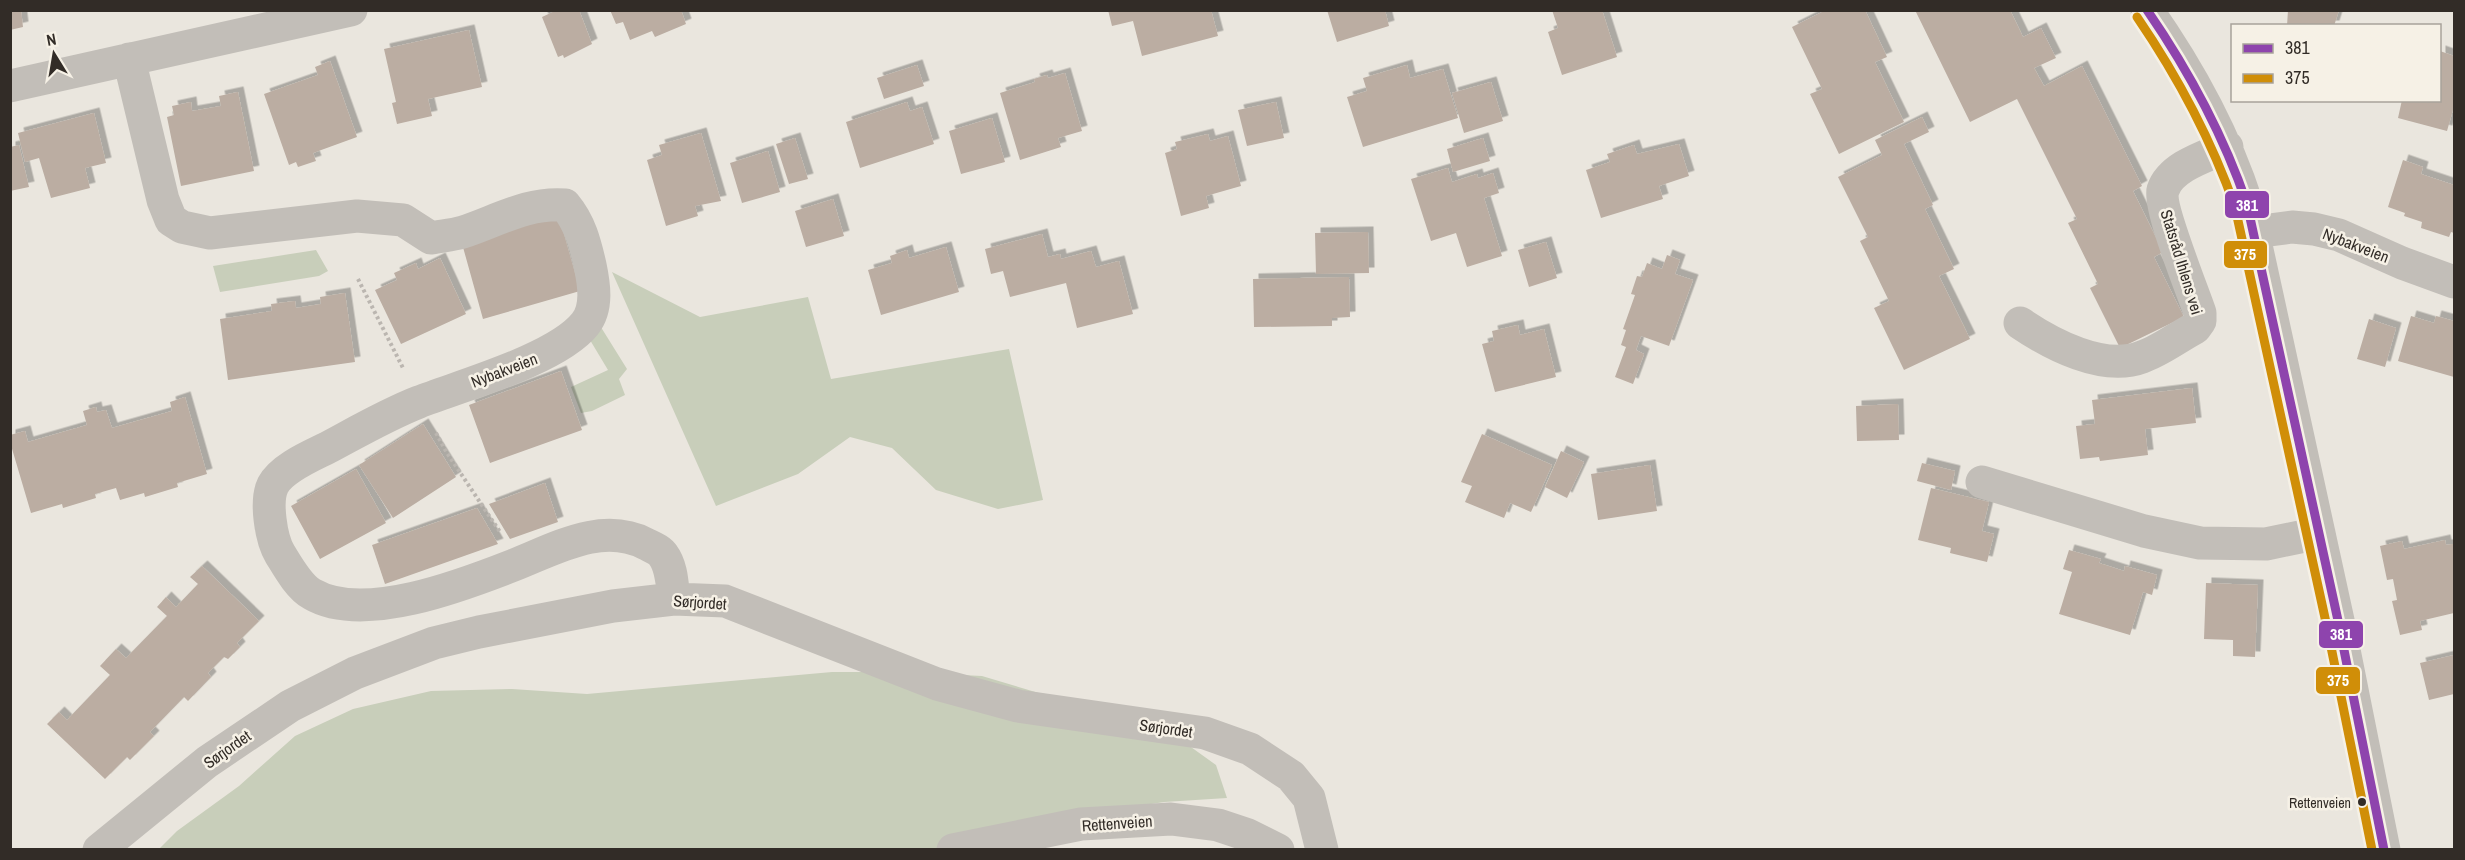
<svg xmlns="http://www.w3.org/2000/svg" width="2465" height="860" font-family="'Archivo Narrow',sans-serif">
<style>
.green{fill:#c8ceba}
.building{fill:#bbada2;filter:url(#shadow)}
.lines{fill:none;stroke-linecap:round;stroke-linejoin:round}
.path{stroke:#bbb6b0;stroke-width:4;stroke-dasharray:3 3;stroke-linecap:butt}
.minor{stroke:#c2beb8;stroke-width:33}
.bus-1-casing{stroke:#f6f1e6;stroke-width:14}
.bus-2-casing{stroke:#f6f1e6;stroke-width:14}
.bus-1{stroke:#8e44ad;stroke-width:9}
.bus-2{stroke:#d08e08;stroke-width:9}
.bus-dot{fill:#322c27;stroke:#f6f1e6;stroke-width:2}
.labels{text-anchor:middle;stroke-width:5;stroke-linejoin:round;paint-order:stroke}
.bus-label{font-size:14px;fill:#322c27;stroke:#f6f1e6;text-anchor:end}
.street-label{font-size:16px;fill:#322c27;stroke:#f6f1e6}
.line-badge{stroke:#f6f1e6;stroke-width:2}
.badge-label{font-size:16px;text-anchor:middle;font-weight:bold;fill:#fff}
</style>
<defs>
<filter id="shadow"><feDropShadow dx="5.5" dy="-5.5" stdDeviation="0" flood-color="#0004"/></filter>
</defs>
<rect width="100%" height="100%" fill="#eae6de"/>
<!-- green -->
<path class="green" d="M316,250l12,21 -9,5 -99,16 -7,-26z
M612,272l88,45 108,-20 23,82 178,-30 34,151 -45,9 -62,-19 -44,-42 -42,-11 -52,37 -82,32z
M599,324l28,45 -8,10 6,16 -33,16 -11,2 -10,-26 37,-17 -21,-35z
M832,672h69l81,4 188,56 46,33 11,33 -63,4 -62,10 -151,38h-793l19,-19 62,-45 56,-50 58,-27 78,-18 81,-2 75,5z"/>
<!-- building -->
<path class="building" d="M10,10h11l2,17 -13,3z
M557,10h22l13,34 -28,14 -1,-3 -5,2 -16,-40z
M610,10h71l5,14 -31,13 -3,-6 -22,9 -7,-18 -7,2z
M1108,10h103l7,26 -76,20 -9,-35 -21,5z
M1327,10h58l4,16 -52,16z
M1552,10h50l15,47 -55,18 -14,-43 10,-4z
M1826,10h39l22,47 -12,5 29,60 -65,32 -29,-60 12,-5 -30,-62z
M1915,10h95l13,27 18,-9 15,30 -22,10 10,18 38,-20 60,120 -9,5 30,61 -9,5 30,60 -64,31 -30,-60 8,-4 -30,-61 9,-4 -60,-120 -47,23z
M2288,10h51l-5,16h-47z
M469,30l13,57 -54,12 4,17 -35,8 -5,-21 4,-1 -12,-53z
M2440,51l14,5v50l-7,25 -49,-13 4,-18h38z
M330,61l27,76 -44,16 3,8 -18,6 -2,-5 -7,3 -25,-71 54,-19 -3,-8z
M917,65l7,21 -40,13 -7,-21z
M1407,65l3,13 33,-9 15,49 -95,29 -16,-50 20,-6 -4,-13z
M1065,73l17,58 -24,7 3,9 -41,13 -20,-67 35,-11 -1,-3 13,-4 1,3z
M1491,82l12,39 -39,12 -12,-40z
M238,92l16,79 -73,15 -14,-69 7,-2 -2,-9 19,-4 1,9 29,-5 -2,-10z
M907,102l3,9 12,-4 12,37 -74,24 -14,-46z
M1276,102l8,36 -37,8 -9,-36z
M94,113l12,50 -21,5 5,20 -39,10 -12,-40 -14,4 -7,-29z
M1922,117l7,15 -25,12 29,61 -8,4 29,60 -15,7 31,63 -66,31 -30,-62 15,-7 -29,-60 8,-4 -30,-60 44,-22 -7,-15z
M992,118l13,44 -44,12 -12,-43z
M701,133l20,68 -26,5 3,10 -32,10 -19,-66 15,-5 -3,-10z
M1208,134l2,7 18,-5 13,50 -35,10 3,12 -28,8 -16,-63 12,-4 -2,-7z
M795,138l13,41 -19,5 -13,-40z
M1483,138l7,23 -37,11 -6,-23z
M1679,144l10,32 -30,10 4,13 -62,19 -15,-48 24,-8 -3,-8 27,-9 3,9z
M19,145l10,42 -19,4v-44z
M768,151l12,41 -38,11 -12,-40z
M2403,160l20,7 -2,7 33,11v48l-3,-1 -2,5 -28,-9 1,-6 -18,-6 1,-3 -17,-6z
M1448,168l4,14 25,-8 1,4 15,-5 6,20 -15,5 18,58 -35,11 -11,-34 -25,8 -20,-62z
M833,199l11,37 -38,11 -11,-36z
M558,213l22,78 -97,28 -22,-79z
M1368,232l1,41 -53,1 -1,-41z
M1042,234l6,23 12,-3 1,5 30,-8 5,16 23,-6 14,53 -56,14 -11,-45 -56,14 -7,-26 -12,3 -6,-25z
M1546,242l11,36 -28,9 -11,-37z
M946,247l13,45 -78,23 -13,-45 24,-7 -2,-7 17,-6 2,8z
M1667,255l13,5 -5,14 18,6 -24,66 -28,-10 -5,14 8,4 -11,30 -18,-7 11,-30 -5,-2 5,-15 -3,-1 12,-34 -4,-1 6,-18 5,1 5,-14 15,6z
M440,258l26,56 -65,30 -26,-54 22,-10 -3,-7 22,-10 2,6z
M1349,277l1,40 -18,1v8l-78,1 -1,-48z
M345,293l10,69 -127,18 -8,-61 52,-8 -1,-7 24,-3 1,7 25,-4 -1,-7z
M2411,316l23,7 2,-7 18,5v56l-56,-16z
M2369,319l27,9 -11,39 -28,-8z
M1518,325l2,10 24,-6 12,48 -61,15 -13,-48 12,-3 -2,-10z
M561,371l21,59 -92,33 -21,-58z
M2192,388l4,35 -51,6 3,26 -48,6 -1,-4 -19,2 -4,-33 19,-2 -3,-24z
M185,397l22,77 -30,9 1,4 -33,10 -1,-4 -24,7 -4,-12 -21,6 1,4 -33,10 -1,-4 -31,9 -21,-71v-7l15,-4 3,11 59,-17 -4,-14 13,-4 1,5 9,-2 6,18 60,-17 -2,-9z
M1898,404l1,36 -42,1 -1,-35z
M423,424l33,53 -63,41 -34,-53z
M1482,434l70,31 -21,47 -21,-9 -6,15 -39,-16 7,-16 -11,-4z
M1561,451l23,11 -17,36 -22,-11z
M1922,463l33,8 -4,19 -34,-9z
M1650,465l7,46 -59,9 -7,-46z
M356,469l30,54 -66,36 -29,-53z
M545,483l13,39 -48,17 -21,-35z
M1931,488l58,14 -7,29 12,3 -7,28 -37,-9 1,-5 -33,-8z
M477,508l21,36 -113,40 -13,-39z
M2445,540l1,5 7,-1 1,7v62l-34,8 2,9 -22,5 -8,-34 5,-1 -4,-21 -6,1 -7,-34 22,-5 2,8z
M2069,550l32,9 -2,4 25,8 1,-5 32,9 -5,20 -9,-3 -13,43 -71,-21 13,-42 -9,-3z
M202,566l57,55 -22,22 3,4 -12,12 -4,-2 -16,16 3,4 -23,24 -4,-4 -34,35 4,4 -24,24 -3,-3 -22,22 -58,-55 12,-12 8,8 43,-45 -10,-9 16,-17 10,9 41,-42 -10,-9 9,-10 10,10 22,-23 -8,-7z
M2206,583l52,2 -3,72 -22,-1v-16l-29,-1z
M2454,655v39l-25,6 -9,-37z"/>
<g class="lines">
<!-- path -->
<path class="path" d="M358,279l46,91
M436,433l11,20 53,79"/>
<!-- minor -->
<path class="minor" d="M2147,10c43,61 77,123 100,194l92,421 45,225
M129,59l34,141 8,20 11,7 28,6 147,-17 46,4 28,18c10,-2 22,-3 32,-6 34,-11 64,-30 102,-27 15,18 20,38 25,60 4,19 8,43 -5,59 -28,35 -122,61 -166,78 -31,12 -62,30 -92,46 -16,8 -45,20 -54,37 -8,16 -2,54 7,69 8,13 19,33 32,40 51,30 151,-9 202,-29 41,-16 88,-44 132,-21 6,3 14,6 17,11 9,12 9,29 11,44
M10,86l341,-76
M2254,232l38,-5 22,2 25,6 63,28 52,19
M2020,323c31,21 83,49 122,34 18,-6 36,-20 53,-29l5,-7v-8c-7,-21 -42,-107 -37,-123 8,-24 44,-34 64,-43
M1982,482l162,49 56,12 66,1 53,-11
M99,850l108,-88 83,-56 65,-33 79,-30 45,-11 134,-26 61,-7 51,2 212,83 81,22 187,27 45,16 41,27 18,22 13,52
M953,850l128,-26 90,-5 47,6 30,10 30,15"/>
<defs>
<path id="bus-1" d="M2147,10c42,61 76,124 100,194l92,421 45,225"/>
<path id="bus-2" d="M2137,17c41,60 74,122 98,190l92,420 45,223"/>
</defs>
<!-- bus-1 casing -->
<use href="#bus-1" class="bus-1-casing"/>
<!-- bus-2 casing -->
<use href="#bus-2" class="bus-2-casing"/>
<!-- bus-1 -->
<use href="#bus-1" class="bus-1"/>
<!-- bus-2 -->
<use href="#bus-2" class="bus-2"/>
</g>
<!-- markers -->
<circle class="bus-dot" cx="2362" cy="802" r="5"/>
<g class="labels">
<!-- bus labels -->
<g class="bus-label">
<text x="2351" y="808">Rettenveien</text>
</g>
<!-- street labels -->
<g class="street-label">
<text transform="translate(2356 245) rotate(21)" y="6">Nybakveien</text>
<text transform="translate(2182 262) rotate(73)" y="6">Statsråd Ihlens vei</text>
<text transform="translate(504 370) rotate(-21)" y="6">Nybakveien</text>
<text transform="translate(700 602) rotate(4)" y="6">Sørjordet</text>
<text transform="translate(1166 728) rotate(8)" y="6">Sørjordet</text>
<text transform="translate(227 749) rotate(-35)" y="6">Sørjordet</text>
<text transform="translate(1117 823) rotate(-4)" y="6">Rettenveien</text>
</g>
</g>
<g class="line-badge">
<rect x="2224" y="190" width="46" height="29" rx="6" fill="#8e44ad"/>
<rect x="2223" y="240" width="45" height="29" rx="6" fill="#d08e08"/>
<rect x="2318" y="620" width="46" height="29" rx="6" fill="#8e44ad"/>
<rect x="2315" y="666" width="46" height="29" rx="6" fill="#d08e08"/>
</g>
<g class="badge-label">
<text x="2247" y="211">381</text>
<text x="2245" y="260">375</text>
<text x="2341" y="640">381</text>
<text x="2338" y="686">375</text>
</g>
<!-- border -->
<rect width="2465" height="860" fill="none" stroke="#322c27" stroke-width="24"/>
<!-- legend -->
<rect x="2231" y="24" width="210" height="78" fill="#f6f1e6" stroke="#a8a29a" stroke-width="1.5"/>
<rect x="2243" y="44" width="30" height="9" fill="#8e44ad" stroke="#a8a29a" stroke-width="1.5"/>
<text x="2285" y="54" font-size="18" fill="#322c27">381</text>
<rect x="2243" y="74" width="30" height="9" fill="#d08e08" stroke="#a8a29a" stroke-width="1.5"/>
<text x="2285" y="84" font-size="18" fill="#322c27">375</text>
<!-- north arrow -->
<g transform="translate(54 54) rotate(349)" stroke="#f6f1e6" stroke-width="4.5" paint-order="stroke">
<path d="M0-4.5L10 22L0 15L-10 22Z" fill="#322c27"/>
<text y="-9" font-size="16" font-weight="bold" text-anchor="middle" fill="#322c27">N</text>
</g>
</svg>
